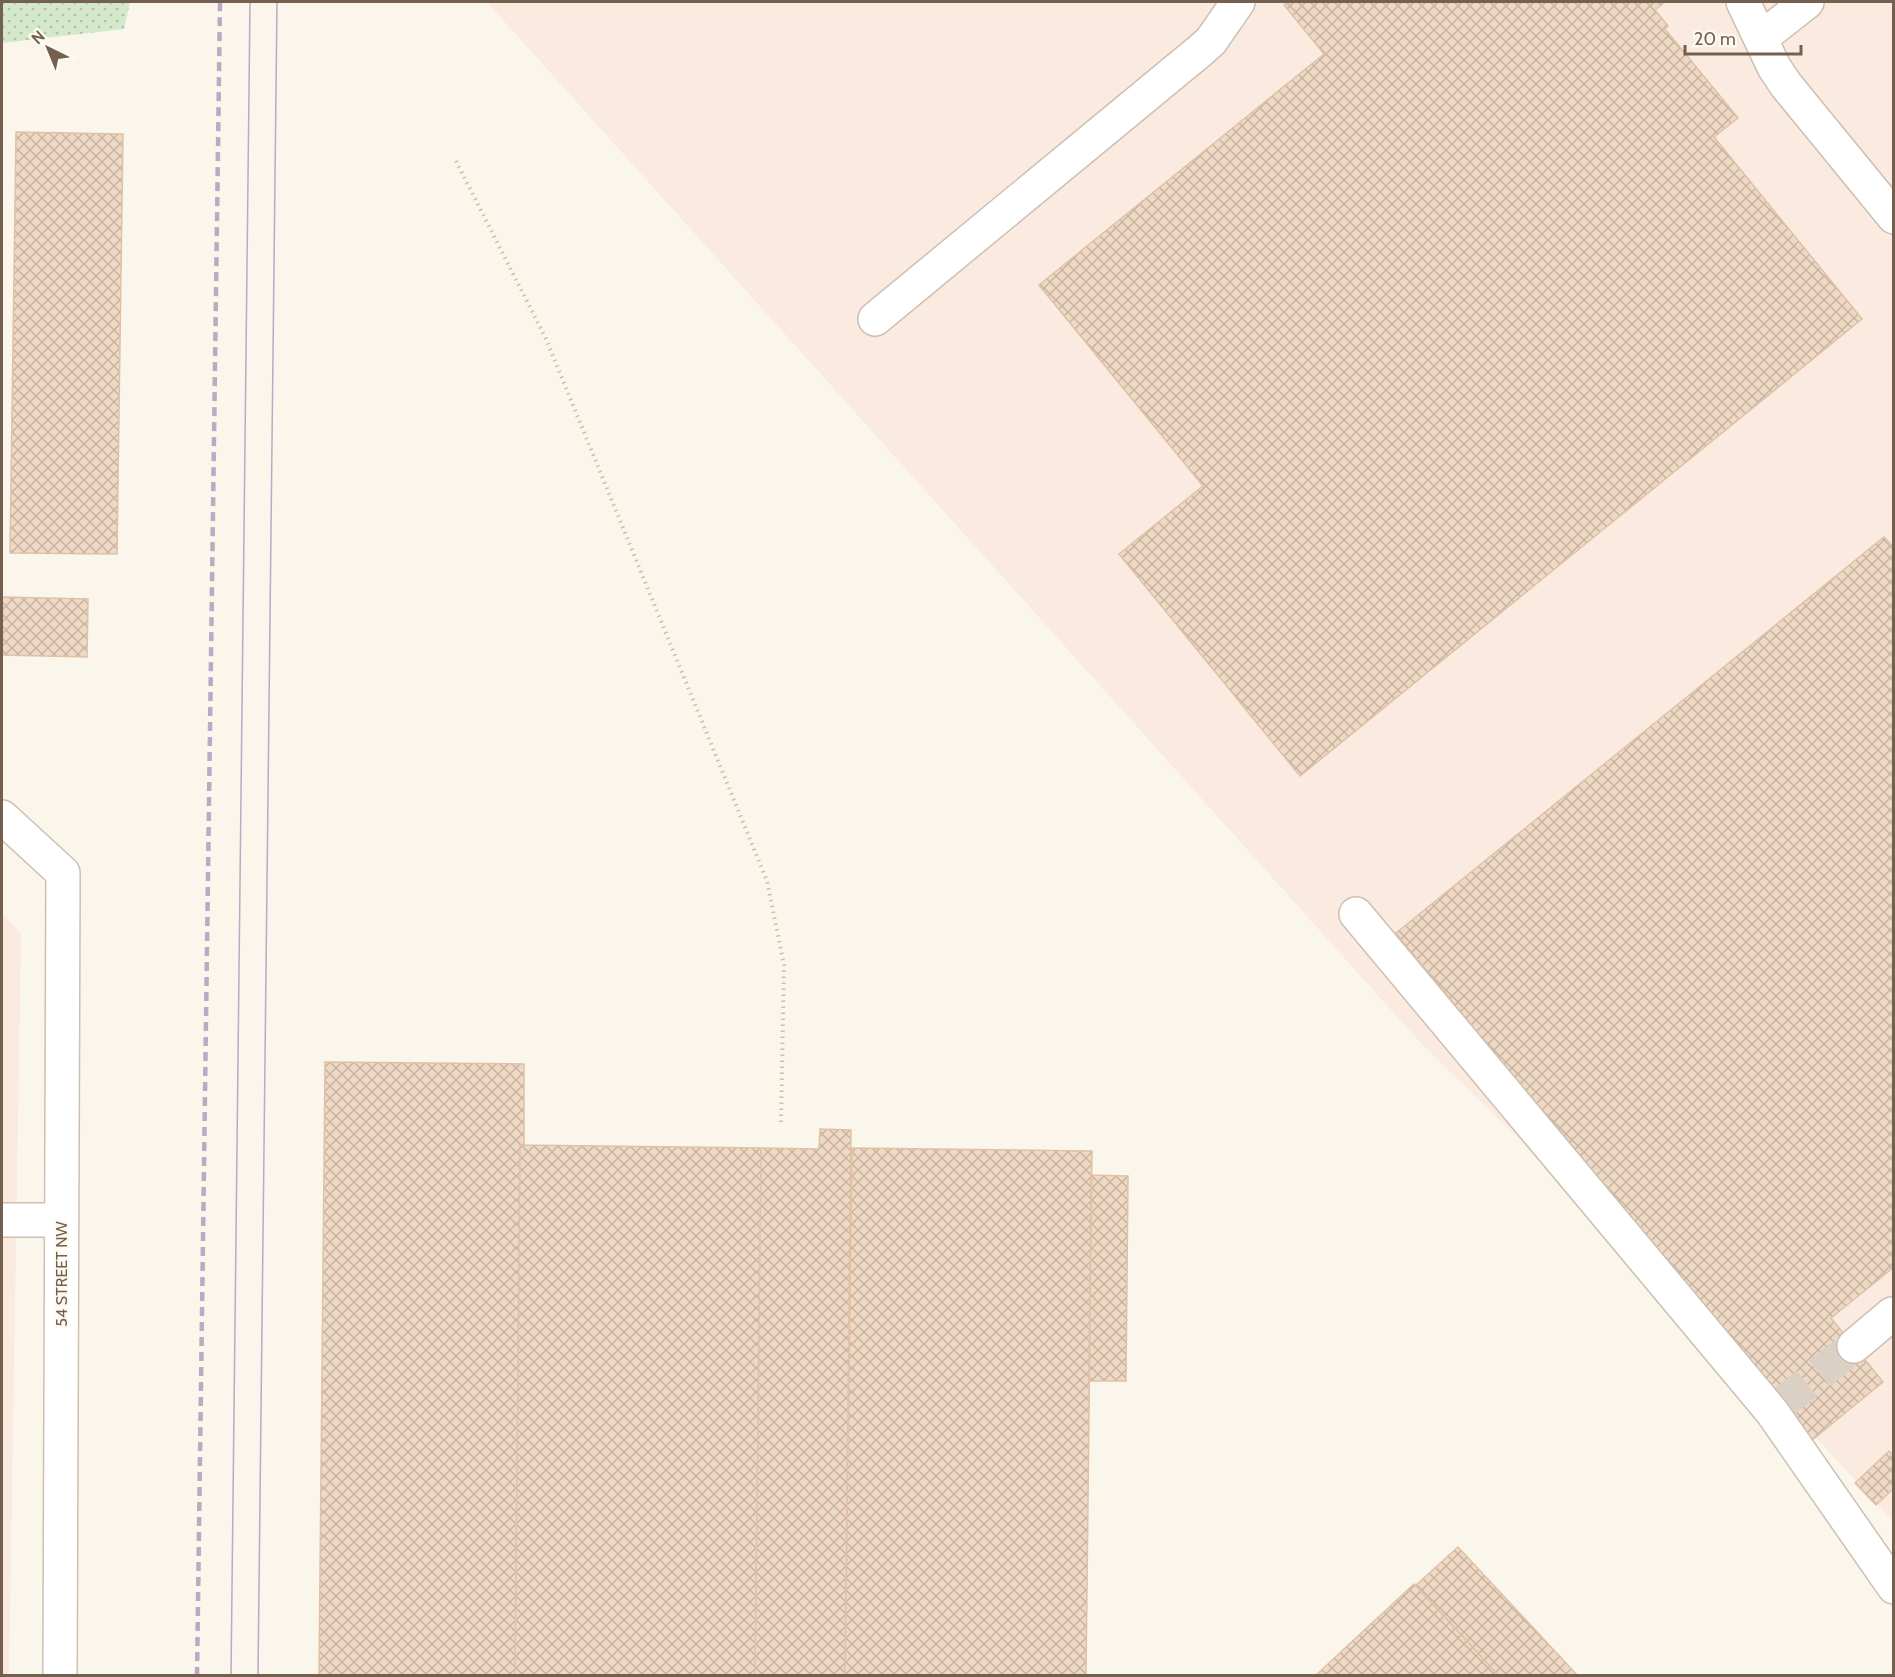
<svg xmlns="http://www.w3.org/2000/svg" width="1895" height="1677" font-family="Cabin,sans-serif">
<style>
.commercial{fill:#faeae0}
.grass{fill:url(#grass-dots)}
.building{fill:url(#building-cross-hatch);stroke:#e0c1a6;stroke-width:1.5}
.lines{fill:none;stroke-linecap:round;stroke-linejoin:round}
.minor-tunnel{stroke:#dad0c4;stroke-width:33;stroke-dasharray:33 16;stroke-linecap:butt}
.minor-casing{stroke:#cdbfb2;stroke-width:36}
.path{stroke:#d4bca7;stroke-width:4;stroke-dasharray:1.5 4.5;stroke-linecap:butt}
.minor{stroke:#fff;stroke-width:33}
.tram{stroke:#bba9c5;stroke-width:1.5}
.rail{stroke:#bba9c5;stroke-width:4.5;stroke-dasharray:9 6;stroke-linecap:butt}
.labels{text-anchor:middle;stroke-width:5;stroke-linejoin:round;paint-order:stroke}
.street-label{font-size:16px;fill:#756050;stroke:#fefaf2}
</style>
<defs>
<pattern id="grass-dots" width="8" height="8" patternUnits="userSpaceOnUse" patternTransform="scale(1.5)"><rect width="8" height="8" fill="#d4e9ca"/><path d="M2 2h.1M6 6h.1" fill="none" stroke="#b1c0a6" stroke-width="1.8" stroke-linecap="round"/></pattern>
<pattern id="building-cross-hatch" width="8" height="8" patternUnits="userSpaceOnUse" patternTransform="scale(1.5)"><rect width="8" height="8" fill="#efd9c5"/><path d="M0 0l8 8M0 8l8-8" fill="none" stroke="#c6b3a2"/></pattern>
</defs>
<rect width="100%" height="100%" fill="#fbf6eb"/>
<!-- commercial -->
<path class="commercial" d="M487,2h1406v1520l-129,-142 -346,-340z
M2,913l19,21 -12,742 -7,-1z"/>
<!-- grass -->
<path class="grass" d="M2,2h128l-6,27 -122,14z"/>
<!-- building -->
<path class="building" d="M1289,2h376l-10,8 13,16 -3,3 73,89 -24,19 148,182 -562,457 -181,-222 84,-68 -164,-201 285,-231 -40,-49z
M16,132l107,2 -6,420 -107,-1z
M1884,537l10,11v719l-63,51 52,64 -72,59 -415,-508z
M2,597l86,2 -1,58 -85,-2z
M325,1062l199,2v82l-4,-1 -5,531h-196z
M820,1129l31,1 -6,546h-90l6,-528 58,1z
M520,1145l241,3 -6,528h-240z
M852,1148l240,3 -6,525h-241z
M1091,1175l37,1 -2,205h-37z
M1889,1451l5,5v32l-18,17 -21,-22z
M1458,1547l120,129h-79l-83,-91z
M1414,1584l85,92h-184z"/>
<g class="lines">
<!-- minor-tunnel -->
<path class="minor-tunnel" d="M1781,1404l73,-58"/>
<defs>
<path id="minor" d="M1743,2l31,65 12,18 108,132
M1761,38l46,-36
M875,319l326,-269 10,-9 27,-39
M2,817l61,56 -3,803
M1356,914l416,498 122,175
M2,1220h60
M1854,1346l38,-32 2,3"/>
</defs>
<!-- minor casing -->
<use href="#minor" class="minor-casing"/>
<!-- path -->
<path class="path" d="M456,161l90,178 221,542 17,84 -3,157"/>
<!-- minor -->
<use href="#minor" class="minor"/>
<!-- tram -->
<path class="tram" d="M231,1676l19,-1674
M258,1676l19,-1674"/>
<!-- rail -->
<path class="rail" d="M197,1676l23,-1674"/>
</g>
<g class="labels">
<!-- street labels -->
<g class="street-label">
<text transform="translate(61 1274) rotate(-90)" y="6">54 STREET NW</text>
</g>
</g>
<!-- border -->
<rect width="1895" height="1677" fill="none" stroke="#756050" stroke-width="6"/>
<!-- north arrow -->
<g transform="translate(48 48) rotate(317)" stroke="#fefaf2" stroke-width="4.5" paint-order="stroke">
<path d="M0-4.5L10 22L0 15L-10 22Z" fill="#756050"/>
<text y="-9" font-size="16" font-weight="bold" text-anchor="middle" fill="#756050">N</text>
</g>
<!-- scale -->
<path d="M1685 45v9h116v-9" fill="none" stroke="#756050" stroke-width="3"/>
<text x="1694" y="45" font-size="18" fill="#756050" stroke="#fefaf2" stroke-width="4.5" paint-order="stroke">20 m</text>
</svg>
